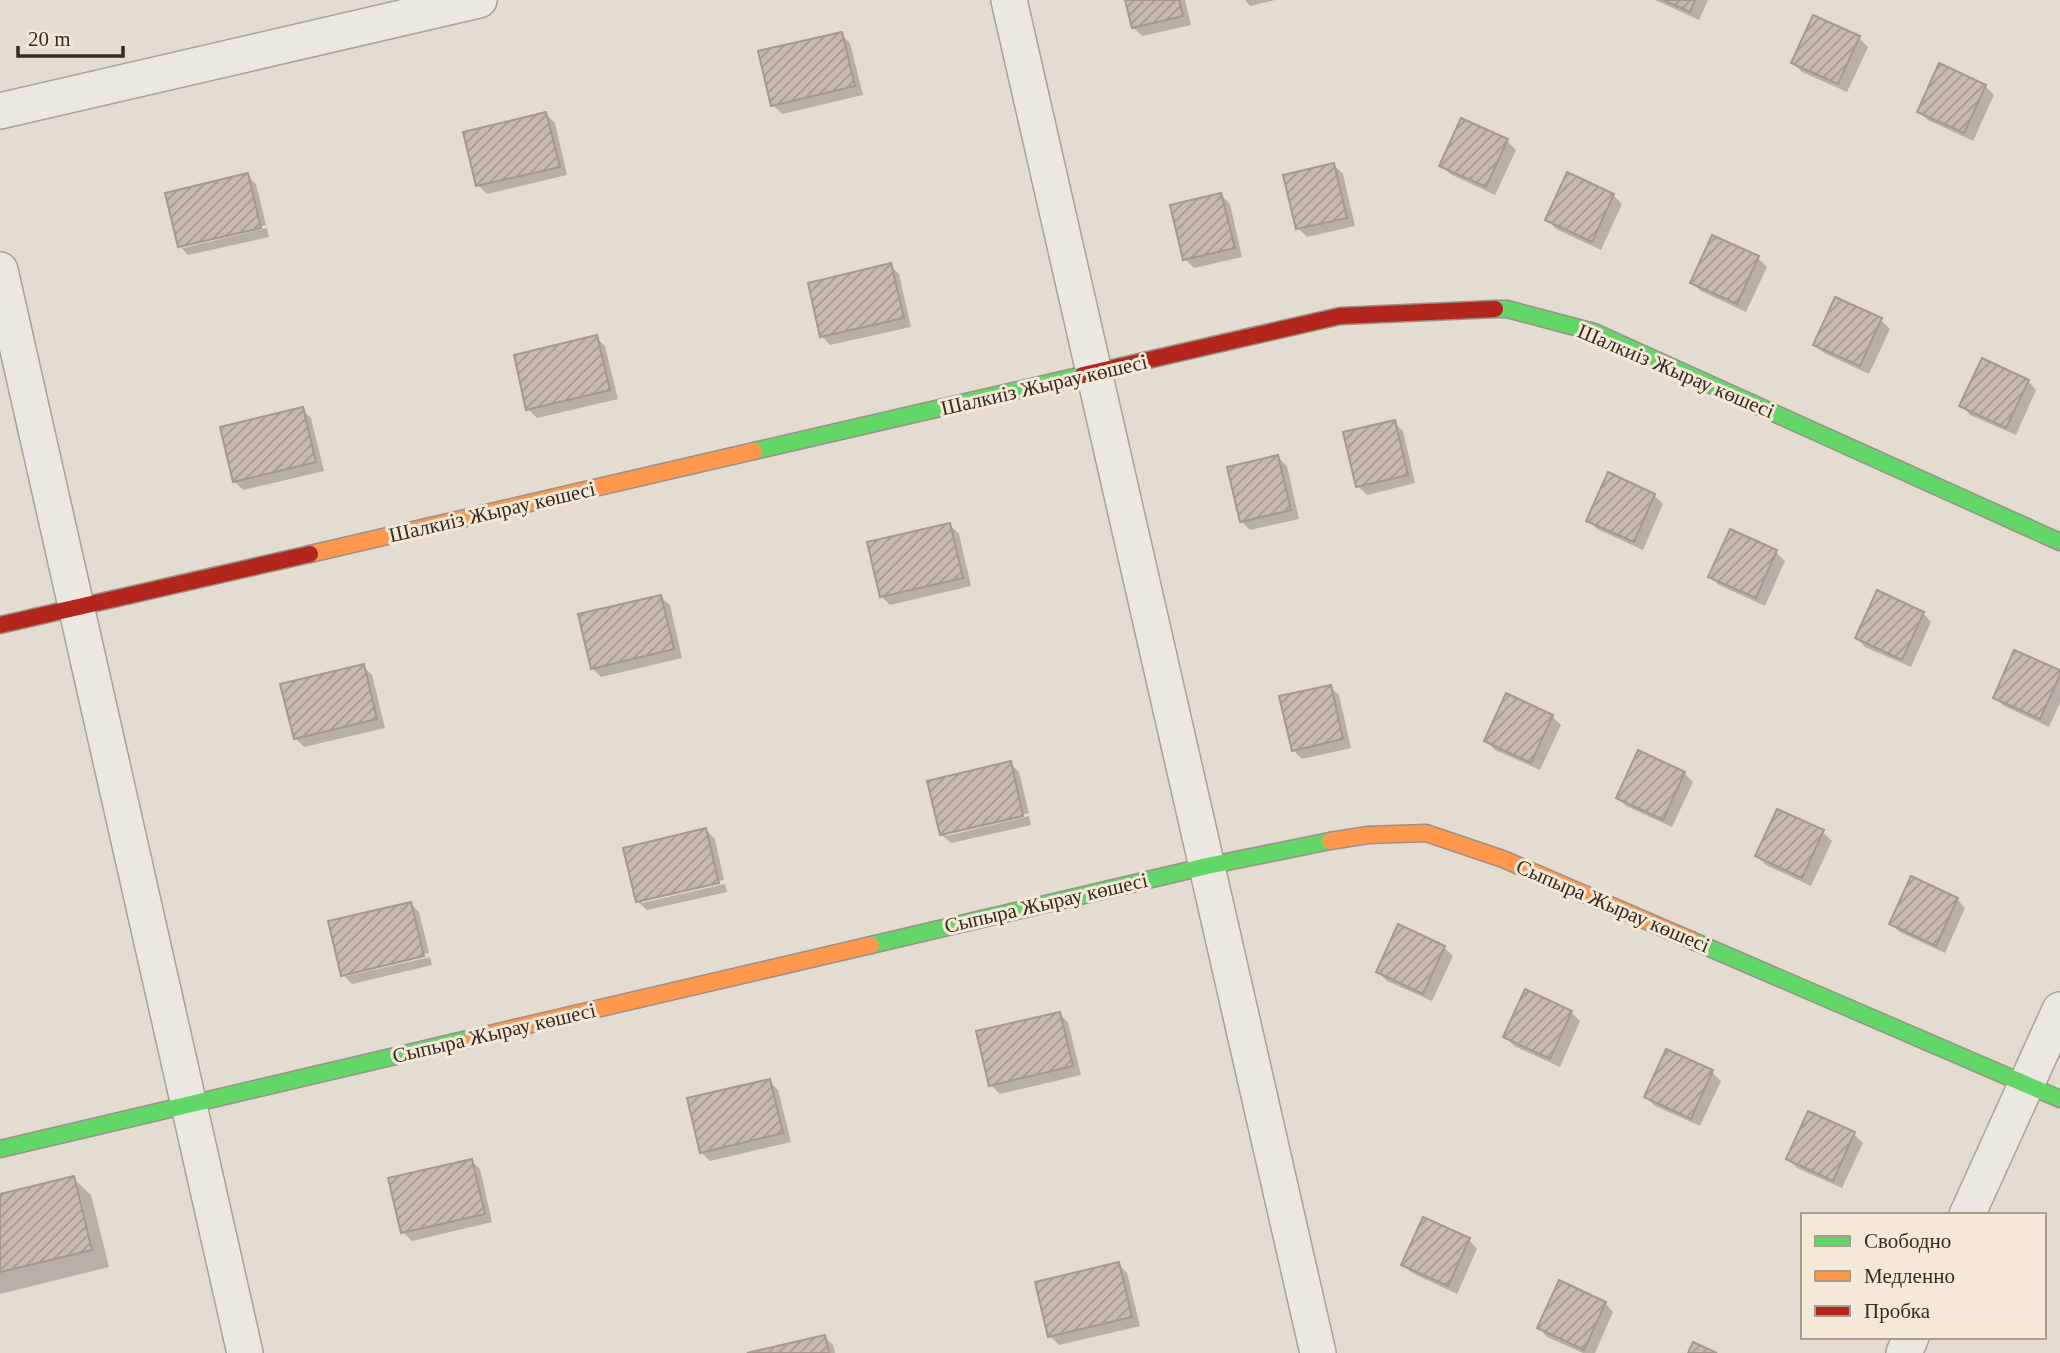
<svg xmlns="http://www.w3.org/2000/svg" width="2060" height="1353" font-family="Georgia,serif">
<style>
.shadow{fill:#0003}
.building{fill:url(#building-hatch);stroke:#a4988f;stroke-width:2}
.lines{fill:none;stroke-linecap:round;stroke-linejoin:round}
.street-casing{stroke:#aaa298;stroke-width:38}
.fast-casing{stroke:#999188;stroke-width:19}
.slow-casing{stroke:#999188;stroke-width:19}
.jam-casing{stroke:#999188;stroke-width:19}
.street{stroke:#ece8e1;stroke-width:35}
.fast{stroke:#63d668;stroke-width:16}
.slow{stroke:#ff974d;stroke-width:16}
.jam{stroke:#b3261e;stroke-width:16}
.labels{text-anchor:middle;stroke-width:6;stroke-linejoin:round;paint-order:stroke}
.street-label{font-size:21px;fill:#382a21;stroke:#f4e9d7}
</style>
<defs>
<pattern id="building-hatch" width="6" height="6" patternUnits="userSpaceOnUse" patternTransform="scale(1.75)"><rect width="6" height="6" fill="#c7bab1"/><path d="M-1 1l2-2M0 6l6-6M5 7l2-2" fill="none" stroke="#a39790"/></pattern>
</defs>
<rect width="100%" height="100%" fill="#e4dcd0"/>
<!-- shadow -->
<path class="shadow" d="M1127,0h58l6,25 -49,11 -9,-9z
M1245,0h30l-25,6z
M1655,0h53l-9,20z
M841,34l9,9 13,52 -81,19 -9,-9z
M1859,38l9,9 -21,45 -45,-20 -9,-9z
M1985,86l9,9 -21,46 -45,-21 -9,-9z
M546,114l9,9 12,52 -80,19 -9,-9z
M1507,141l9,9 -21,45 -45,-21 -9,-9z
M1334,165l9,9 12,52 -48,11 -9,-9z
M247,175l9,9 10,41 -83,19v4l84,-20 2,9 -81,18 -8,-9z
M1221,195l9,9 12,53 -48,11 -9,-9z
M1613,195l9,9 -21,46 -45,-21 -9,-9z
M1758,258l9,9 -21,45 -45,-21 -9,-9z
M890,265l9,9 12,53 -81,18 -8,-9z
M1881,320l9,9 -21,45 -45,-21 -9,-8z
M596,337l9,9 13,53 -81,19 -9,-9z
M2028,381l8,9 -20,45 -46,-20 -8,-9z
M302,409l9,9 13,53 -81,19 -9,-9z
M1394,422l9,9 12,52 -48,12 -9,-9z
M1278,457l9,9 12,53 -49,11 -9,-9z
M1609,475l45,20 9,9 -20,46 -46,-21 -8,-9z
M950,525l9,9 12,52 -81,19 -9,-9z
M1776,552l9,9 -20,45 -46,-21 -8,-9z
M661,597l9,8 12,53 -81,19 -9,-9z
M1923,613l8,9 -20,45 -46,-20 -8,-9z
M363,666l9,9 13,53 -81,19 -9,-9z
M2060,672v31l-11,24 -45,-21 -9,-9z
M1330,687l9,8 12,53 -49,11 -9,-9z
M1552,716l9,9 -21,45 -45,-20 -9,-9z
M1010,763l9,9 10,41 -83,19v4l83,-20 2,9 -80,18 -9,-8z
M1684,773l9,9 -21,45 -46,-21 -8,-8z
M706,830l9,9 9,41 -82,19v4l83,-19 2,8 -80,18 -9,-8 -13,-53z
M1823,832l9,9 -21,45 -45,-21 -9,-9z
M1957,899l8,9 -20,45 -45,-21 -9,-8z
M411,904l8,8 10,41 -82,20v3l83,-19 2,8 -80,19 -9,-9z
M1399,926l45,21 9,9 -21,45 -45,-20 -9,-9z
M1571,1012l9,9 -20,46 -46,-21 -8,-9z
M1059,1014l9,8 13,53 -81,19 -9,-9z
M1712,1072l9,9 -21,45 -45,-20 -9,-9z
M769,1081l9,9 13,52 -81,19 -9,-9z
M1809,1113l45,21 9,9 -21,45 -45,-20 -9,-9z
M471,1161l9,8 12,53 -80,19 -9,-9z
M73,1178l18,17 18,72 -109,27v-99z
M1469,1240l8,9 -20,45 -45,-21 -9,-9z
M1118,1264l9,9 13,53 -81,19 -9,-9z
M1605,1303l8,9 -18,41h-12l-36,-16 -8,-9z
M825,1337l8,8 2,8h-80z"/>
<!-- building -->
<path class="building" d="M1125,0h54l4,16 -51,12z
M1663,0h32l-5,12z
M1813,15l47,21 -22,48 -47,-21z
M842,32l13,54 -84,20 -13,-55z
M1939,63l47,22 -22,48 -47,-21z
M546,112l14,55 -84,19 -13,-54z
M1461,118l47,21 -22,48 -47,-21z
M1334,163l13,55 -51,11 -13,-54z
M1567,172l47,22 -22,48 -47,-22z
M248,173l13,55 -83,19 -13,-54z
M1221,193l14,55 -52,12 -13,-55z
M1712,235l47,21 -22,48 -47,-21z
M891,263l13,55 -84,19 -12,-54z
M1835,297l47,21 -22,48 -47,-21z
M597,335l13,55 -84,20 -12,-55z
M1982,358l47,22 -23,48 -47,-22z
M303,407l13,55 -83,20 -13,-55z
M1395,420l13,55 -52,12 -13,-55z
M1278,455l13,55 -51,12 -13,-55z
M1608,472l47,22 -21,48 -48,-21z
M950,523l13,55 -83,19 -13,-55z
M1730,529l47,21 -21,48 -48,-21z
M1877,590l47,22 -22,48 -47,-22z
M661,595l13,54 -83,20 -13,-55z
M2014,650l46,20v5l-20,44 -47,-21z
M364,664l13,55 -83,20 -14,-55z
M1331,685l12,54 -51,12 -13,-55z
M1506,693l47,22 -22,48 -47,-22z
M1638,750l47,22 -22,48 -47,-22z
M1011,761l12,55 -83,19 -13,-54z
M1777,809l47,21 -22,48 -47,-22z
M706,828l13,55 -83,19 -13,-54z
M1911,876l47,22 -22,48 -47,-22z
M411,902l13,54 -83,20 -13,-55z
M1398,924l47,22 -22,48 -47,-22z
M1525,989l47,22 -22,48 -47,-22z
M1060,1012l13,54 -84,20 -13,-55z
M1666,1049l47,21 -22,49 -47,-22z
M770,1079l13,54 -83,20 -13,-55z
M1808,1111l47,21 -22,49 -47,-22z
M472,1159l13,55 -84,19 -13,-55z
M74,1176l18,74 -92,22v-78z
M1423,1217l47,21 -22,48 -47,-21z
M1119,1262l13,55 -84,20 -13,-55z
M1559,1280l47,22 -22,48 -47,-22z
M825,1335l4,18h-82z
M1693,1342l24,11h-29z"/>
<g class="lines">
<defs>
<path id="street" d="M1009,0l309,1353
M0,111l479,-111
M0,270l245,1083
M1967,1215l93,-205
M1904,1353l7,-16"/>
<path id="fast" d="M1495,309h12l87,23 466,210
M754,451l329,-76
M1691,940l369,159
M871,945l336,-79 123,-25
M0,1149l472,-111"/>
<path id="slow" d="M310,554l444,-103
M1330,841l38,-6 58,-2 77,26 188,81
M472,1038l399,-93"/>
<path id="jam" d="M1083,375l257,-59 155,-7
M0,625l310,-71"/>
</defs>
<!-- street casing -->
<use href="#street" class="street-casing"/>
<!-- fast casing -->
<use href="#fast" class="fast-casing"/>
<!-- slow casing -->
<use href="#slow" class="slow-casing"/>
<!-- jam casing -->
<use href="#jam" class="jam-casing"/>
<!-- street -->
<use href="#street" class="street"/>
<!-- fast -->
<use href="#fast" class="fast"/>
<!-- slow -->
<use href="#slow" class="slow"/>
<!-- jam -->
<use href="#jam" class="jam"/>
</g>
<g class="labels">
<!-- street labels -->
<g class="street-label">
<text transform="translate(1676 371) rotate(23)" y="7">Шалкиіз Жырау көшесі</text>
<text transform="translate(1044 385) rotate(-13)" y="7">Шалкиіз Жырау көшесі</text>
<text transform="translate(492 512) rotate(-13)" y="7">Шалкиіз Жырау көшесі</text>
<text transform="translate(1046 903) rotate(-13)" y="7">Сыпыра Жырау көшесі</text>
<text transform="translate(1613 906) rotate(23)" y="7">Сыпыра Жырау көшесі</text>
<text transform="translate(494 1033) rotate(-13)" y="7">Сыпыра Жырау көшесі</text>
</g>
</g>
<!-- legend -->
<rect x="1801" y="1213" width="245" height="126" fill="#f4e9d7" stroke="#a99d8e" stroke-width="2"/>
<rect x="1815" y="1236" width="35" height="10" fill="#63d668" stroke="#a99d8e" stroke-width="2"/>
<text x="1864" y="1248" font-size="21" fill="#382a21">Свободно</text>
<rect x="1815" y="1271" width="35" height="10" fill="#ff974d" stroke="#a99d8e" stroke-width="2"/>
<text x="1864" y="1283" font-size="21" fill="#382a21">Медленно</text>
<rect x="1815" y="1306" width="35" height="10" fill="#b3261e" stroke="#a99d8e" stroke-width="2"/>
<text x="1864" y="1318" font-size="21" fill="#382a21">Пробка</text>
<!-- scale -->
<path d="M18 46v10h105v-10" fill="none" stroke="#382a21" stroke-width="3.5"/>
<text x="28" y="46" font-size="21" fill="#382a21" stroke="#f4e9d7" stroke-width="5" paint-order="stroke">20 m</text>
</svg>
